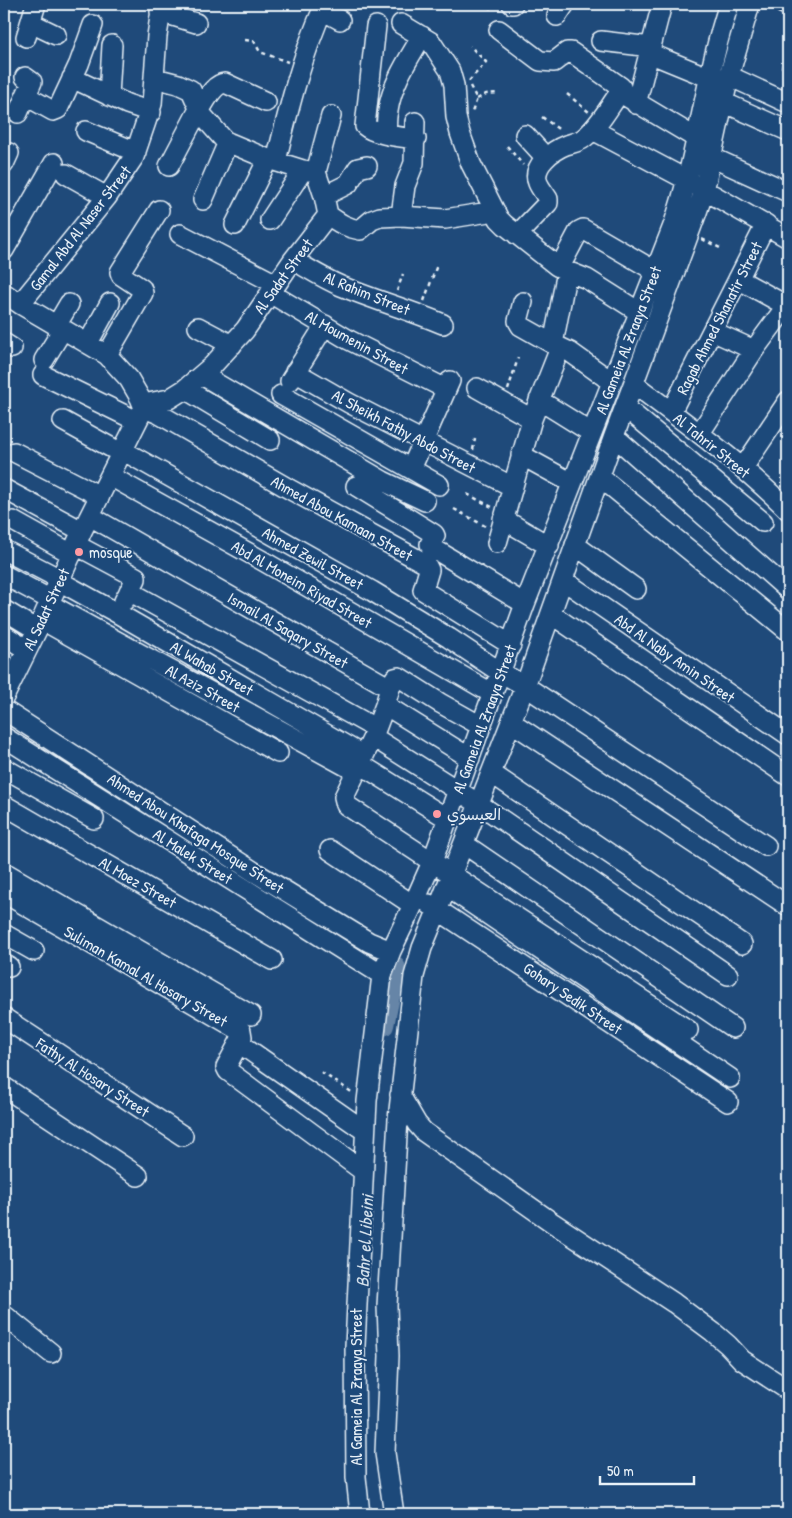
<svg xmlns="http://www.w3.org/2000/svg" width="792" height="1518" font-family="'Patrick Hand','Playpen Sans Arabic',sans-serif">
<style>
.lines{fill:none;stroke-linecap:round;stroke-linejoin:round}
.stream{stroke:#9ab0c7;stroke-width:4}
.river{stroke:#6685a7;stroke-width:22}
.minor-casing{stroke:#e8f1f8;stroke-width:22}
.path{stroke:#e8f1f8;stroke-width:2.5;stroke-dasharray:4 4;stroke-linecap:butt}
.minor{stroke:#1f4a7a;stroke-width:19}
.poi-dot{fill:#ff9aa2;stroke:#1f4a7a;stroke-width:2}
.labels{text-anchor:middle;stroke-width:4;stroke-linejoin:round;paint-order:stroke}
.street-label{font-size:16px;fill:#e8f1f8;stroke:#1f4a7a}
.poi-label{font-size:16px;fill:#e8f1f8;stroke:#1f4a7a;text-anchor:start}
.water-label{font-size:18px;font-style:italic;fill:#d4e1ec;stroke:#1f4a7a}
</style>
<rect width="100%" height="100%" fill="#1f4a7a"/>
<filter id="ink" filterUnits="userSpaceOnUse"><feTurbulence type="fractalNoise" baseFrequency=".02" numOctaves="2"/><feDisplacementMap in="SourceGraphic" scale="10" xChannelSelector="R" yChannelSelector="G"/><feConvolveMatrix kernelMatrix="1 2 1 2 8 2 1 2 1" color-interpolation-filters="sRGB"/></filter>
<g filter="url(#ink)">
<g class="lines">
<!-- stream -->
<path class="stream" d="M211,856l39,24
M362,949l20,12"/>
<!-- river -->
<path class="river" d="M383,1025l12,-57"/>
<defs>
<path id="minor" d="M512,4h1
M784,4l4,1
M322,10l18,10
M160,12l36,11
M557,16l8,-12
M31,23l25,12
M401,24l30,18 19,29 4,14 2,32 4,16 11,31 28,55 6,6 52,41 5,-3 17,-32 4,-2 72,42
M376,26l-11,100c10,9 37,11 51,13
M499,30l41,31 14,1 13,-10h4l50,35 3,8 72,43
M26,37l10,-33
M601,41l50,6
M649,53l61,25
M729,76l59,27
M72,78l55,26 24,8
M155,78l23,6 13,6 11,25 23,26 43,18 35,11 13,2
M26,96l27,15 5,-2 21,-45 14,-39
M109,96l3,-51
M723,102l65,29
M636,104l26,-100
M199,111c7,-10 14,-27 26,-28l41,19
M18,113l14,-31 -7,-5
M593,130l94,50 101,58
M86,131l50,21
M386,134c1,-8 0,-16 2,-23 4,-28 20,-51 34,-75
M525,135l21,23
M711,157l77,35
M276,161c13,-54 26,-106 49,-157
M4,164l5,-11
M169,166l30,-57
M316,172l8,24 4,19c11,8 19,13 32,15l12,-10 8,-3 21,-1 44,3 50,-8
M316,172l15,-56
M66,174l41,23
M324,196l24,-12 10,-16 9,-2
M203,200l25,-58
M401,216l4,-30 9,-23 1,-41
M270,220l33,-50
M235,225l33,-66
M180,234l96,50
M517,235l31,-32v-4c-3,-5 -8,-11 -10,-16 -7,-17 15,-33 28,-38 6,-2 13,-3 18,-7 14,-11 24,-29 34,-43l2,-1 4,1
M4,250l50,-87
M293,260c16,9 31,19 48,26 33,14 69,24 102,38
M567,271l20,8 52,33
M738,279l49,27
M4,293l16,11 87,51 22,24 11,19 4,10 -62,123 -45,99 -33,67
M270,293l79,47 97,49
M523,302l-5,19 3,5 32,18 17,8 42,30
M20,304l87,-107 27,-40 18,-53 5,-68 5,-32
M56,326l13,-22
M198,327l34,18
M712,331l42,19
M4,343l8,5
M88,343l22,-40
M553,344l14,-73 -10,-5
M107,355l36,-62 -1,-4 -21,-14 -1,-3 39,-62
M44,360l19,-31
M295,372l54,31 164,84
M43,375l94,46
M202,375l181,106 42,20
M290,381l35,-56
M634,384c53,40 107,79 154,126
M477,388l55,31
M185,389l85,51
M281,395l158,90
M539,400l53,33
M143,404l26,-5 16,-10 28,-24 32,-35 48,-70 35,-45
M144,408l15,6 132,76 135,74 3,6 -6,20 1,1 87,54
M626,408l137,114
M671,412l95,-188
M63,421l58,32
M700,433l54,-83 34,-46
M614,436l174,154
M122,450l250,141 77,47 51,34 25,14 241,160
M14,452l86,44
M521,455l51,28
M743,468l45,-67
M411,469l39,-88
M110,476l153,85 230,133
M600,477l188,154
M356,486l78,48 1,2 -5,8 1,3 94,57
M4,489l78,42
M90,516l300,172 5,-10 4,-1 41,26 41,23
M503,519l46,27
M13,521l59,33
M497,543l35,-124 28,-71
M76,545l60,32v2l-12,22
M575,545l61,44
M4,550l56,29
M4,575l47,25
M563,580l225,155
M59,581l58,32 247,143
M129,591l246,137
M49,604l308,168
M4,610l33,20
M551,614l237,162
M42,620l236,133
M4,635l23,15
M390,688l-5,17 -12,32 -29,60 2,8 342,225
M385,705l85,53
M4,710l252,163 113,69 22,9
M511,722l277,184
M4,737l378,238
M373,737l106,67 249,171
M360,764l88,55
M4,768l90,51
M491,773l251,171
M4,805l268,155
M464,844l269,184
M330,850l83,55
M4,872l247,143
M453,891l277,187
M4,893l237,138 1,6 -16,30 2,4 135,100
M429,904l299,198
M4,934l30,17
M4,964l5,3
M4,1018l179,118
M239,1043l126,88
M4,1087l134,89
M400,1095l17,29 7,8 129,91 121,80 39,29 15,13 14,15 46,30
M4,1315l47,38
M360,1514l-4,-37 -1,-131 12,-245 15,-126 9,-24 22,-46 19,-43 93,-258 148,-378c25,-72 32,-150 56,-222
M394,1514l-9,-61 4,-97 -2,-50 11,-187 16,-143 8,-28 16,-39 87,-223 89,-250 83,-224 7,-21 25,-115 21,-72"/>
</defs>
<!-- minor casing -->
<use href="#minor" class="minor-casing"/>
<!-- path -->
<path class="path" d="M489,9l4,-5
M245,40l9,1 6,11 28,10
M782,68l6,-20
M469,81l17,-19 -16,-16
M470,86l7,13 -5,13
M567,94l22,18
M477,99l9,-5 12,-1
M542,117l19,14
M507,146l16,19
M702,239l20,10
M397,291l6,-17
M424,301l13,-36
M508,390l10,-32
M473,450l2,-11
M467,494l25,13
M454,509l31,17
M321,1072l32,21"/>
<!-- minor -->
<use href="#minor" class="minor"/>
</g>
</g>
<!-- markers -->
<g class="poi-dot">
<circle cx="79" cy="552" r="5"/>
<circle cx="437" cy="814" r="5"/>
</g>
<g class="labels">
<!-- street labels -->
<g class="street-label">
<text transform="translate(80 228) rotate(-52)" y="6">Gamal Abd Al Naser Street</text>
<text transform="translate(283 276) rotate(-54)" y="6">Al Sadat Street</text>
<text transform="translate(367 293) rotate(22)" y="6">Al Rahim Street</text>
<text transform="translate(719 318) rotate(-63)" y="6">Ragab Ahmed Shanatir Street</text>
<text transform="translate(628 340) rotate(-69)" y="6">Al Gameia Al Zraaya Street</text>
<text transform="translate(357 342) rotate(29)" y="6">Al Moumenin Street</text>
<text transform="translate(404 431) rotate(28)" y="6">Al Sheikh Fathy Abdo Street</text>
<text transform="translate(712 445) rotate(39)" y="6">Al Tahrir Street</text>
<text transform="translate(342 518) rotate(29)" y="6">Ahmed Abou Kamaan Street</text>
<text transform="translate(313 558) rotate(29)" y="6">Ahmed Zewil Street</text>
<text transform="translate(302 584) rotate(30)" y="6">Abd Al Moneim Riyad Street</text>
<text transform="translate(46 609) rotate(-65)" y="6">Al Sadat Street</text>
<text transform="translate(288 630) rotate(30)" y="6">Ismail Al Saqary Street</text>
<text transform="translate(675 658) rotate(35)" y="6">Abd Al Naby Amin Street</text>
<text transform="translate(212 668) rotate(30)" y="6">Al Wahab Street</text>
<text transform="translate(203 688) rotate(29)" y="6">Al Aziz Street</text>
<text transform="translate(484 719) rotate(-70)" y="6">Al Gameia Al Zraaya Street</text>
<text transform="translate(196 833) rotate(33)" y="6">Ahmed Abou Khafaga Mosque Street</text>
<text transform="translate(193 856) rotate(32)" y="6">Al Malek Street</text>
<text transform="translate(138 882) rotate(30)" y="6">Al Moez Street</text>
<text transform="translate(146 976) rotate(30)" y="6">Suliman Kamal Al Hosary Street</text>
<text transform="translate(573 998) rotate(34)" y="6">Gohary Sedik Street</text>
<text transform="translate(93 1077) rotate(33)" y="6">Fathy Al Hosary Street</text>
<text transform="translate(356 1387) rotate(-90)" y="6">Al Gameia Al Zraaya Street</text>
</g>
<!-- poi labels -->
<g class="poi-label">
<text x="89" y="558">mosque</text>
<text x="447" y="820">العيسوي</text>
</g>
<!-- water labels -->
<g class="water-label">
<text transform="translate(365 1241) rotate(-87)" y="6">Bahr el Libeini</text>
</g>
</g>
<!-- margin -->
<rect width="792" height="1518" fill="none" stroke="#1f4a7a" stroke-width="20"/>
<rect x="10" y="10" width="772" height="1498" fill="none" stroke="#e8f1f8" stroke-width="2" filter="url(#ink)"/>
<!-- scale -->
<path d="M600 1476v8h94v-8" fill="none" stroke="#e8f1f8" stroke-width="2.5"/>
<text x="607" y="1476" font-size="15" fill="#e8f1f8" stroke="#1f4a7a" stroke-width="4" paint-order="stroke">50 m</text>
</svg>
